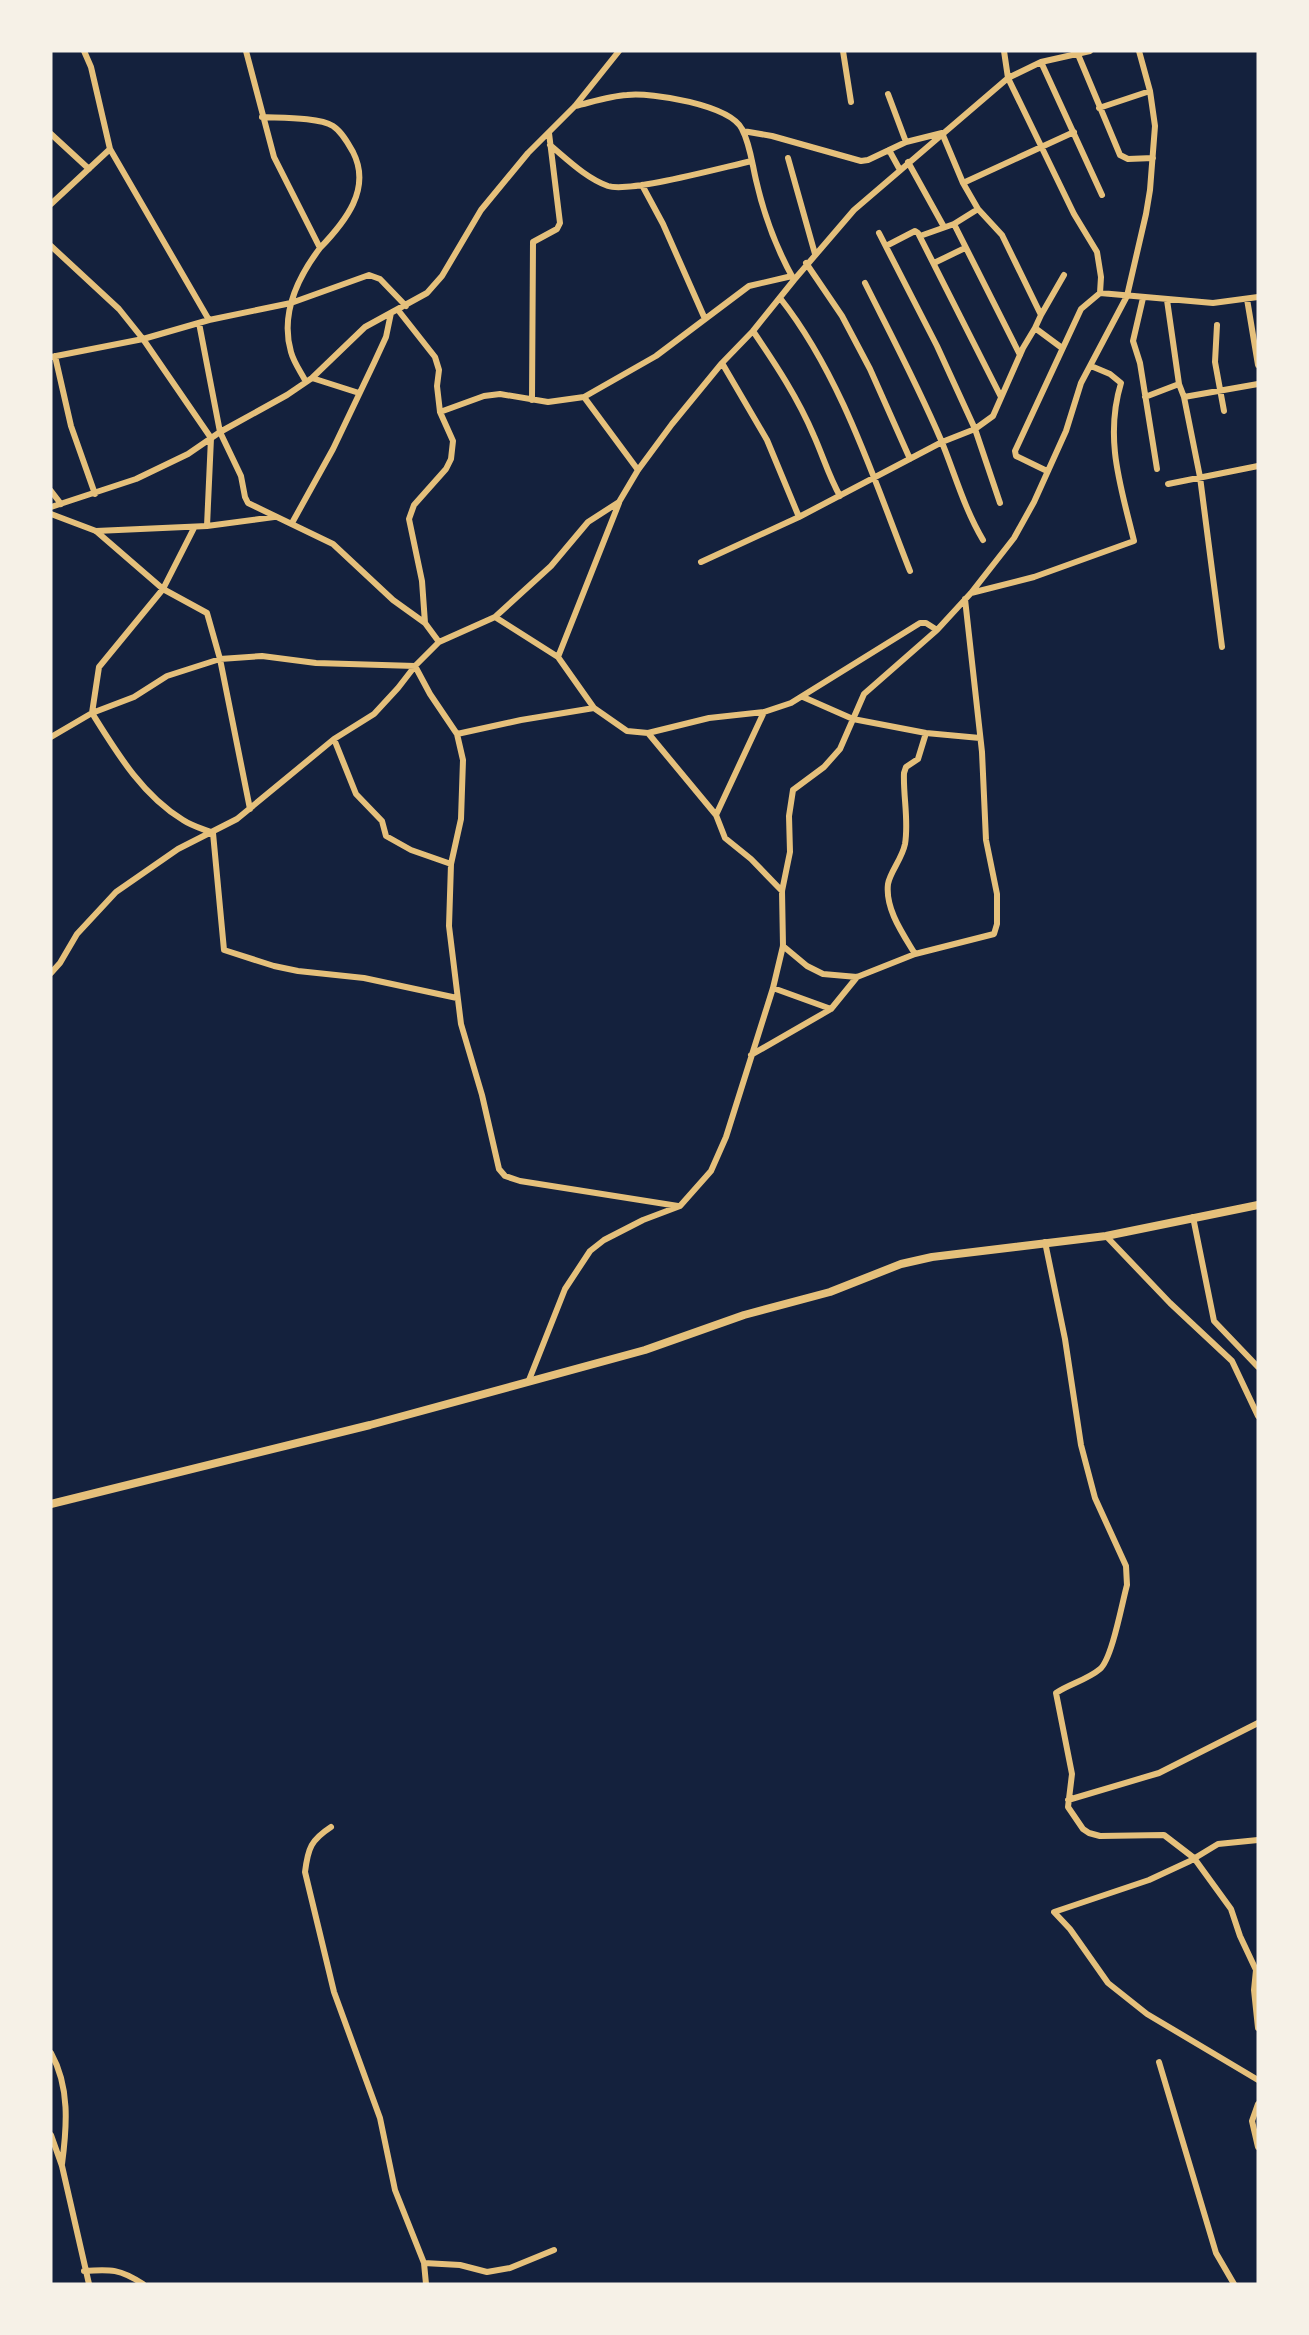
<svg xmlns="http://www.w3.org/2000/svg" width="1309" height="2335" font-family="'Public Sans',sans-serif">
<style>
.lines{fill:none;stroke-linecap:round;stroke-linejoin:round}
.minor{stroke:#e5c07b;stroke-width:6}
.tertiary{stroke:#e5c07b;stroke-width:8}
</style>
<rect width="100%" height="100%" fill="#14213d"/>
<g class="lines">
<!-- minor -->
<path class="minor" d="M84,51l7,16 19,82 99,171
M246,51l28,106 46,91c-22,29 -40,66 -29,104 3,11 10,20 15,30
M843,51l8,51
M1004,51l4,27 66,136 23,38 4,25 -1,16 113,10 45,-6
M1077,52l43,103 8,4 25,-1
M1041,62l61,133
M888,94l18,48
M1099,108l51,-17
M262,117c18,1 57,0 71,9 9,6 15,17 20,26 19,37 -8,70 -33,96
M743,131l29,5 89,25 7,-1 38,-18 36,-9 21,50 15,26 24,26 39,80 -6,13 27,20
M51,134l38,35
M550,145c18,15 36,33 58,41 22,7 116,-19 144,-25
M889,150l11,20
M788,158l27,96
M908,162l36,65
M963,183l111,-51
M642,185l21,39 42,95
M51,204l59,-55
M954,224l66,131
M879,233l58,113 38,83 25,74
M920,236l34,-12 24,-15
M51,246l68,63 24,30 68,99 -4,88 -111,5
M886,246l29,-15 3,2 83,164
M806,263l36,53 28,53 40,90
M934,263l31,-15
M794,280l60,-70 154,-132 33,-16 49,-11
M865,283c26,52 53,103 76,157 14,34 23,68 42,100
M780,298c61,77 94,182 130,273
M1143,298l-10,43 7,22 17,106
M1247,299l11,66
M1167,300l12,84 5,13 16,80 22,170
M398,310l37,47 4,13 -2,16 3,26
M1041,315l23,-40
M199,323l21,109 21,44 4,21 3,6 85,41 60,56 32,23 14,19
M1217,325l-2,37 9,49
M753,331c23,34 45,67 61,105 9,20 15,41 26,60
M55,356l16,70 24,68
M51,357l92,-18 66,-19 82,-17 78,-28 11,4 26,27
M722,363l45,77 32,77
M312,378l47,15
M584,397l54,73
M1145,397l34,-13
M1184,397l74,-13
M532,400l1,-158 24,-13 3,-6 -11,-90
M1047,471l-31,-15 -1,-5 66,-142 19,-16
M1168,484l90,-18
M51,491l10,13
M51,507l85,-28 52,-25 32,-22 67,-37 25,-17 53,-51 62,-34 15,-17 39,-66 47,-57 47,-47 44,-55
M51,514l45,17 67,58 44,24 13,46 30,150
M292,523l41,-74 41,-86 12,-26 5,-24
M207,526l67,-9
M194,528l-31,61 -64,78 -7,46c25,40 50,82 91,107 9,6 20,9 30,13l11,117 50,16 24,5 66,7 93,20
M701,562l98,-45 143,-75 33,-13 18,-13 30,-68 12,-20
M971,593l63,-16 100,-36c-13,-54 -30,-102 -13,-158l-11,-9 -19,-8
M495,617l63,40 36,51 33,23 21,2 68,82 9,23 26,21 31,32
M425,623l-3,-42 -13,-62 5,-14 32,-36 5,-10 2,-18 -13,-29 44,-16 16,-2 48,8 36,-5 72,-41 93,-70 43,-10
M558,657l61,-154
M803,697l50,22 73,14 54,5
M648,733l61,-15 55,-6 27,-9 129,-80h6l11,7
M457,734l64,-14 73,-12
M51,737l41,-24 42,-16 33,-21 53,-17 42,-3 54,7 99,3 24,-24 56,-25 56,-51 37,-44 31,-20 19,-32 34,-46 50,-61 31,-32 41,-51c-18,-32 -30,-65 -38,-100 -4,-17 -6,-36 -14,-51 -12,-24 -90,-37 -115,-34 -17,1 -35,7 -52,11
M334,739l22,55 26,27 4,15 25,14 40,14
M716,815l48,-103
M783,946l24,20 16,8 34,3 58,-23 79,-20 3,-10v-30l-11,-54 -4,-88 -17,-153
M915,954c-12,-20 -30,-45 -27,-70 2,-12 14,-25 17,-40 4,-23 -2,-48 -1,-71l2,-6 12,-8 8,-26
M51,973l9,-10 17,-29 39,-42 62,-43 59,-30 97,-80 40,-25 24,-26 17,-22 15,28 27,40 6,26 -2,59 -10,45 -2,62 12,98 21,71 17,74 6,7 15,5 158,25
M773,988l58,21
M751,1055l80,-46 26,-32
M1193,1217l21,104 44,46
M1106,1236l64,67 62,58 26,55
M1045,1242l20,97 16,106 14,53 31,68 1,19c-5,18 -15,74 -27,84 -13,11 -31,15 -44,24l16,81 -4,33 15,22 6,4 11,3 64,-1 30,23 37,51 9,27 16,34 -2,20 4,38
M529,1380l36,-91 25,-38 14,-11 39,-20 37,-14 31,-35 15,-34 47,-149 10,-42 -1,-55 8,-39 -1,-36 4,-26 31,-23 16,-18 24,-55 73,-64 34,-37 43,-55 20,-36 32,-71 15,-48 46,-87 19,-82 4,-24 5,-64 -5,-35 -11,-40
M1068,1800l91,-27 99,-50
M331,1827c-20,13 -23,21 -26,45l29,120 46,126 15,72 29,73 36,2 27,7 23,-4 44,-18
M1258,1840l-40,4 -28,17 -41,19 -95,32 16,17 38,54 39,31 111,66
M51,2053c19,34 16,73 11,111
M1159,2062l57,191 18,31
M1258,2104l-6,17 6,26
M51,2135l11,31 27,118
M424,2263l2,21
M84,2271c27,-2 36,-2 59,13"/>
<!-- tertiary -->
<path class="tertiary" d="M51,1504l319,-79 275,-75 99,-35 86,-23 71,-28 31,-7 174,-21 152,-31"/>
</g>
<!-- border -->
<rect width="1309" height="2335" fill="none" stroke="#f6f1e7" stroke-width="105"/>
</svg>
